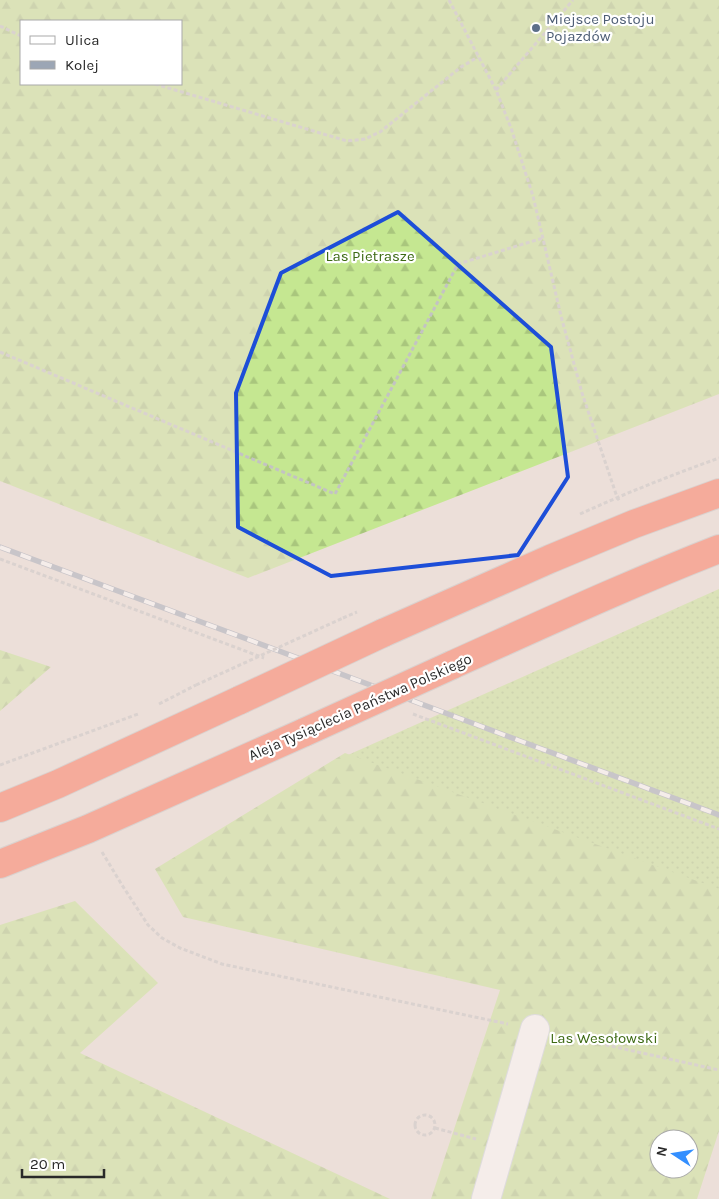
<svg xmlns="http://www.w3.org/2000/svg" width="719" height="1199" font-family="Karla,sans-serif">
<style>
.grass{fill:url(#grass-dots)}
.forest{fill:url(#forest-firs);fill-rule:evenodd}
.lines{fill:none;stroke-linecap:round;stroke-linejoin:round}
.minor-casing{stroke:#ced8e3;stroke-width:30}
.highway-casing{stroke:#c3c3c3;stroke-width:30}
.path{stroke:#c3c3c3;stroke-width:3;stroke-dasharray:4 2.5;stroke-linecap:butt}
.minor{stroke:#fff;stroke-width:28}
.highway{stroke:#ff6e51;stroke-width:28}
.rail-casing{stroke:#9ca6b5;stroke-width:5.5}
.rail{stroke:#fff;stroke-width:4;stroke-dasharray:11;stroke-linecap:butt}
.highway-bridge-casing{stroke:#c3c3c3;stroke-width:30;stroke-linecap:butt}
.path-bridge{stroke:#c3c3c3;stroke-width:3;stroke-dasharray:4 2.5;stroke-linecap:butt}
.highway-bridge{stroke:#ff6e51;stroke-width:28}
.marked{fill:none;stroke:#1d4ed8;stroke-width:4;stroke-linejoin:round}
.service-dot{fill:#5c6f8a;stroke:#fff;stroke-width:2}
.labels{text-anchor:middle;stroke-width:4.5;stroke-linejoin:round;paint-order:stroke}
.service-label{font-size:15px;fill:#4e5e75;stroke:#fff;text-anchor:start}
.park-label{font-size:15px;fill:#3d6a14;stroke:#fff}
.street-label{font-size:15px;fill:#292929;stroke:#fff}
</style>
<defs>
<pattern id="grass-dots" width="8" height="8" patternUnits="userSpaceOnUse" patternTransform="scale(1.25)"><rect width="8" height="8" fill="#c5e791"/><path d="M2 2h.1M6 6h.1" fill="none" stroke="#a9c67d" stroke-width="1.8" stroke-linecap="round"/></pattern>
<pattern id="forest-firs" width="22" height="20" patternUnits="userSpaceOnUse" patternTransform="scale(1.25)"><rect width="22" height="20" fill="#c5e791"/><path d="M5 1l3.5 6h-7zM16 11l3.5 6h-7z" fill="#a9c67d"/></pattern>
</defs>
<rect width="100%" height="100%" fill="#ecdfd9"/>
<!-- grass -->
<path class="grass" d="M719,589v301l-371,-135z"/>
<!-- forest -->
<path class="forest" d="M0,0h719v394l-471,184 -248,-97zM181,21v63h-160v-63z
M0,650l51,17 -51,44z
M345,753l374,136v242l-22,68h-266l69,-209 -317,-73 -28,-48zM659,1139h30v30h-30z
M75,901l83,82 -78,70 310,146h-390v-274z"/>
<g class="lines">
<defs>
<path id="minor" d="M486,1199l49,-170"/>
<path id="highway" d="M383,633l167,-74 84,-35 85,-31
M452,665c89,-40 177,-81 267,-116
M0,808l58,-24 182,-84
M0,864l88,-35 217,-97"/>
</defs>
<!-- minor casing -->
<use href="#minor" class="minor-casing"/>
<!-- highway casing -->
<use href="#highway" class="highway-casing"/>
<!-- path -->
<path class="path" d="M449,0l47,90 15,38 22,68 28,120 21,77 35,104 3,5
M0,26l21,10
M155,84l192,57 18,-2 15,-7 81,-65 17,-10
M496,90l77,-90
M0,352l335,142 123,-230 85,-26
M580,514c46,-21 92,-39 139,-56
M0,559l264,99
M343,618l14,-6
M159,704l37,-19
M413,714l306,115
M0,765l138,-51
M102,852l20,33 26,40 14,13 18,10 42,16 286,60
M561,1035l158,35
M415 1125a10 10 0 1 1 20 0a10 10 0 1 1-20 0Z
M435,1128l41,11"/>
<!-- minor -->
<use href="#minor" class="minor"/>
<!-- highway -->
<use href="#highway" class="highway"/>
<defs>
<path id="rail" d="M0,547l719,268"/>
</defs>
<!-- rail casing -->
<use href="#rail" class="rail-casing"/>
<!-- rail -->
<use href="#rail" class="rail"/>
<defs>
<path id="highway-bridge" d="M240,700l143,-67
M305,732l147,-67"/>
</defs>
<!-- highway-bridge casing -->
<use href="#highway-bridge" class="highway-bridge-casing"/>
<!-- path-bridge -->
<path class="path-bridge" d="M196,685l147,-67"/>
<!-- highway-bridge -->
<use href="#highway-bridge" class="highway-bridge"/>
</g>
<!-- marked area -->
<path d="M0 0H719V1199H0ZM398,212l153,135 17,130 -50,78 -187,21 -93,-49 -2,-134 45,-120z" fill="#ecdfd9" fill-opacity=".55" fill-rule="evenodd"/>
<path class="marked" d="M398,212l153,135 17,130 -50,78 -187,21 -93,-49 -2,-134 45,-120z"/>
<!-- markers -->
<circle class="service-dot" cx="536" cy="28" r="5"/>
<g class="labels">
<!-- service labels -->
<g class="service-label">
<text x="546" y="24">Miejsce Postoju<tspan x="546" dy="17">Pojazdów</tspan></text>
</g>
<!-- park labels -->
<g class="park-label">
<text x="370" y="261">Las Pietrasze</text>
<text x="604" y="1043">Las Wesołowski</text>
</g>
<!-- street labels -->
<g class="street-label">
<text transform="translate(360 707) rotate(-24)" y="5">Aleja Tysiąclecia Państwa Polskiego</text>
</g>
</g>
<!-- legend -->
<rect x="20" y="20" width="162" height="65" fill="#ffffff" stroke="#a9a9a9"/>
<rect x="30" y="36" width="25" height="8" fill="#ffffff" stroke="#a9a9a9"/>
<text x="65" y="45" font-size="15" fill="#292929">Ulica</text>
<rect x="30" y="61" width="25" height="8" fill="#9ca6b5" stroke="#a9a9a9"/>
<text x="65" y="70" font-size="15" fill="#292929">Kolej</text>
<!-- north arrow -->
<g transform="translate(674 1154) rotate(282)"><circle r="24" fill="#ffffff" stroke="#a9a9a9"/>
<path d="M0-4L9 19L0 12L-9 19Z" fill="#338fff"/>
<text y="-8" font-size="14" font-weight="bold" text-anchor="middle" fill="#292929">N</text>
</g>
<!-- scale -->
<path d="M22 1169v8h82v-8" fill="none" stroke="#292929" stroke-width="2.5"/>
<text x="30" y="1169" font-size="15" fill="#292929" stroke="#ffffff" stroke-width="4" paint-order="stroke">20 m</text>
</svg>
